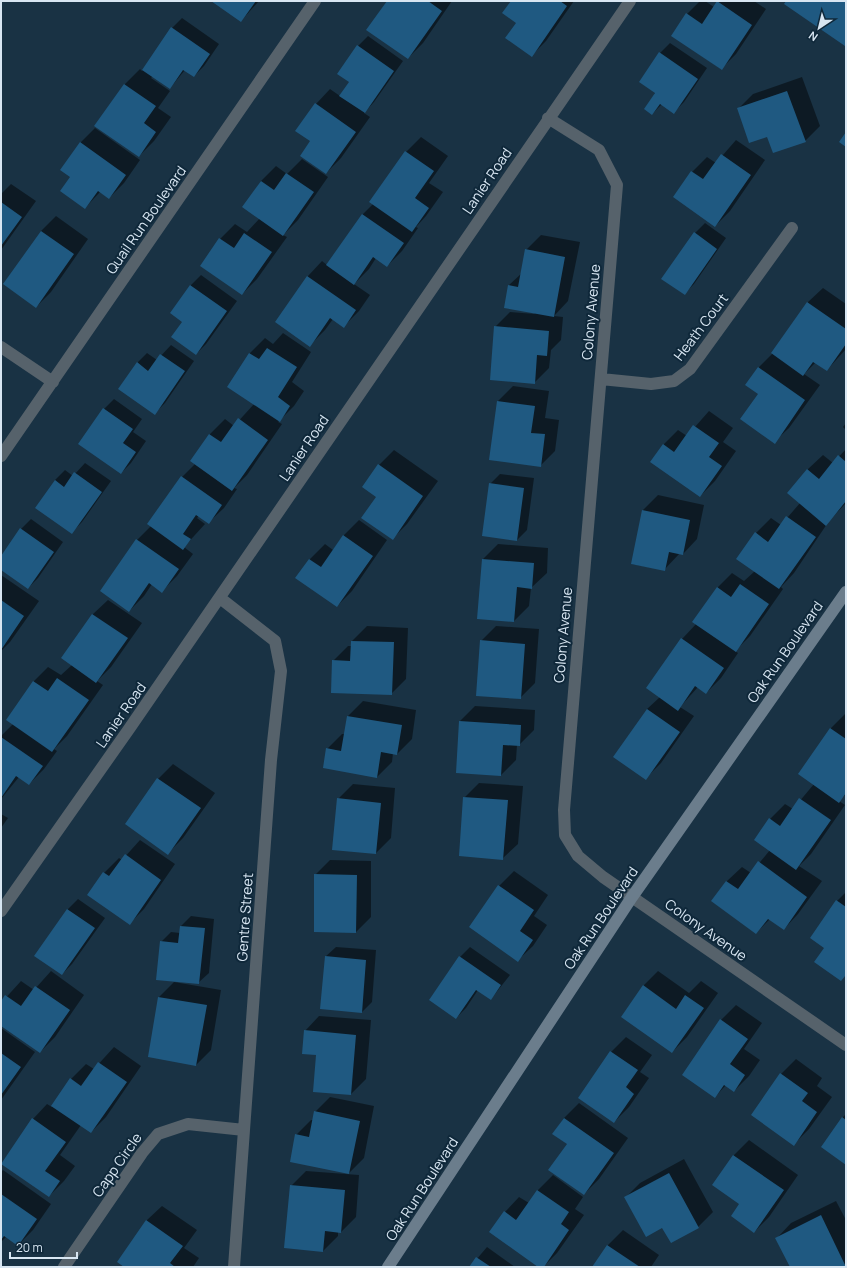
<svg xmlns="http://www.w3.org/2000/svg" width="847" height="1268" font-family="Manrope,sans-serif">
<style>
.shadow{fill:#0007}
.building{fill:#1f5981}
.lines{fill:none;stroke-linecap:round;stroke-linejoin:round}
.street{stroke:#56626b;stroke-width:12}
.secondary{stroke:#6b7d8c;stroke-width:12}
.labels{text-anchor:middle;stroke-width:4;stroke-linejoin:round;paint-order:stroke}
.street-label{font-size:14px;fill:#d8e6f2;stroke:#0f283a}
</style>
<rect width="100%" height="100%" fill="#193244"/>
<!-- shadow -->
<path class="shadow" d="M213,1h46l-18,20z
M388,1h64l-29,42 -15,15z
M512,1h62l-28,40 -15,15 -14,-34z
M700,1h5l9,6 5,-6h35l12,8 -30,45 -15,15 -49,-34 15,-21z
M787,1h59v42l-1,2z
M182,18l37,26 -15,22 -10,10 -9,-6 -15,18 -17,-12 -2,2 19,13 -12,17 13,9 -17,24 -15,15 -43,-30 29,-42 15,-15 2,2 30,-43z
M368,36l35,25 -29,41 -10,11 6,4 -29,41 -15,15 -15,-32 5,-37 14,-15 10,7 10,-14 8,-36z
M670,43l37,25 -23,34 -10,10 -12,-8 -10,10 8,-61z
M802,77l18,49 -15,15 -37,-5 -30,-27 15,-15z
M95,128l45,32 -16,23 -15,15 -9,-6 -15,16 -13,-31 8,-34z
M421,137l27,19 -19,27 14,9 -17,24 -10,11 2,1 -16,23 -15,15 -11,-8 -7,11 -15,15 16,11 -11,16 -15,15 -11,-7 -8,11 -15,15 -34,-23 32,-46 14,-15 5,4 35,-50 11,-11 -2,-2 35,-50z
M736,140l29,20 -35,51 -15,15 -41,-29 18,-25 15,-15 9,6z
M302,159l26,18 -30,43 -15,15 4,2 -30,42 -15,15 -41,-28 19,-27 15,-15 12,8 13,-14 -16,-11 17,-26 15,-15 11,8z
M11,184l25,17 -35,49v-56z
M56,216l32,23 -37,53 -15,15 5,-76z
M705,223l21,15 -32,46 -10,10 11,-61z
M541,235l39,7 -12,59 -14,15 9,1 -2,23 -10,10 -2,18 -15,15 -39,-56 15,-15 25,2 -26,-29 13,-12 4,-23z
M201,275l36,26 -31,43 -10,10 -12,-33 -13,-8 20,-28z
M823,288l23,16v45l-19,21 -11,-8 -12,12 16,11 -31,43 -15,14 -15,-48 -12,-9 12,-18 14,-14 35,-51z
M283,333l28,19 -19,30 12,9 -10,15 -16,16 4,2 -35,51 -13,13 3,1 -13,19 -15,14 -10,-6 -2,2 8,6 -21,23 9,7 -16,22 -15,15 -10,-7 -8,12 -15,15 8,-71 14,-14 -2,-2 33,-47 13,-13 -4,-3 19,-27 15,-15 9,7 20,-22 -26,-17 22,-34 15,-15 8,6z
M171,345l23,16 -29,42 -10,10 -18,-50 10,-10 10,7z
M513,386l36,5 -4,27 14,2 -4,31 -15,15 -42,-65z
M114,399l28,20 -9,13 13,9 -15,22 -10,10 -17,-64z
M709,411l24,17 -10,14 13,9 -21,30 -15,15 -37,-51 15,-15 9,6z
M846,423v7l-3,-3z
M846,449v54l-17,18 -35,52 -13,14 2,2 -33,47 -15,15 3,2 -17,25 -15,15 -8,-6 -18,20 14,9 -33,47 -15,15 1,-69 13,-12 22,-58 15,-16 20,-35 15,-15 12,8 11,-10 1,-38 15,-15 10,7 19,-22 -12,-10 20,-24 15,-14 10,8z
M394,450l44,31 -31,43 -15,15 -15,-42 2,-32z
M85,463l26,18 -29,41 -10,10 -17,-52 10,-10 8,6z
M500,474l34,4 -7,52 -10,10 -27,-56z
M658,495l46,10 -7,34 -14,15 -3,-1 -16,17 -32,-6 11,-54z
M31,519l32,23 -25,36 -10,10 -27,-19v-11l20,-29z
M359,520l28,20 -35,51 -15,15 -40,-28 13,-19 15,-15 8,6 11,-15z
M498,544l50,4 -1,25 -16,15 -2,18 -15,15 -31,-62z
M1,575l38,26 -29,41 -9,9z
M108,600l34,23 -31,44 -14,14 6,4 -36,51 -13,13 3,2 -13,18 -15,15 -10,-7 -18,22v-63l12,-12 21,-43 14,-14 13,8 11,-10 -9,-7 30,-44z
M367,626l41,2 -2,51 -15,15 -58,-33 15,-15h4v-5z
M496,626l43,3 -4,54 -15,15 -39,-57z
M363,701l53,9 -4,29 -15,15 -4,-1 -1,9 -15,15 -50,-28 15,-15h3l3,-18z
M475,706l60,4 -1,20 -15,15h-2l-1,15 -15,15 -41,-54z
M846,713v81l-7,7 6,4 -34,49 -12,12 23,15 -24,33 -14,15 -14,-10 -14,14 -44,-32 15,-20 15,-14 9,6 19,-23 -15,-10 15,-21 15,-15 8,5 21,-25 -15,-10 32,-46z
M173,764l42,29 -32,45 -15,15 -42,-29 32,-45z
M479,783l44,3 -5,58 -15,14 -39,-60z
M353,784l42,4 -4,50 -15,15 -38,-54z
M1,814l7,4 -7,10z
M140,840l35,24 -31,45 -14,14 -41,-28 15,-22 15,-15 3,2z
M330,860l41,1v56l-15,15 -41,-57z
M514,871l34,24 -14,21 13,9 -14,21 -15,14 -19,-74z
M846,892v83l-5,5 -15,-32 11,-47z
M78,899l27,19 -33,46 -10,10 -27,-18 33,-47z
M191,916l23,3 -5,54 -11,10 -37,-41 10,-10 9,1 1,-7z
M336,947l40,3 -4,52 -10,10 -37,-55z
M470,947l40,28 -19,24 -13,-9 -12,18 -10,10 -26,-19 30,-42z
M51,971l33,24 -29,42 -15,15 -39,-28v-21l20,-22 13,9z
M658,971l31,22 12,-12 17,12 -31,44 -15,15 -29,-66z
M174,982l47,8 -10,60 -15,15 -47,-9 10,-59z
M736,1005l26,18 -18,26 16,11 -11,16 -15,15 -8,-6 -11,12 6,-77z
M319,1016l52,4 -5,59 -15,15 -34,-40 -12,-23z
M1,1028l34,24 -34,48z
M626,1037l26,18 -12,17 9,6 -20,29 -15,15 -3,-70z
M114,1047l27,19 -35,51 -15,15 -10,-7 -21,30 15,11 -11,15 -15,15 -47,-33 31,-44 14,-15 5,3 19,-28 15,-15 8,5z
M796,1059l26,19 -5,8 15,11 -23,32 -15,15 -13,-70z
M330,1097l44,9 -10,52 -15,15 -53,-38 15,-15h2l2,-8z
M579,1103l49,35 -29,41 -15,15 -16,-50 -15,-10 11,-16z
M846,1114v50l-4,-46z
M749,1140l49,35 -29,42 -15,15 -13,-28 -28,-19 21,-30z
M684,1159l29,53 -15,15h-36l-37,-29 15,-15z
M3,1170l48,34 -18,26 -15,15 -12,-8 -5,5v-70z
M306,1171l53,4 -3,42 -15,15h-3v4l-15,15 -32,-65z
M553,1175l30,22 -8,12 9,6 -27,38 -14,14h-3l-35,-55 14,-15 10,6 9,-13z
M836,1201l10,19v47h-55l-14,-29 14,-15z
M162,1206l35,24 -13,18 15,10 -6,9h-67l-8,-5 29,-42z
M623,1230l36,25 -8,12h-58l15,-22z
M487,1247l28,20h-45z"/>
<!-- building -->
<path class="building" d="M211,1h45l-15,21z
M387,1h41l14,10 -34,48 -42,-29z
M511,1h49l7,5 -35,51 -27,-19 11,-15 -14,-10z
M717,1l35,24 -30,45 -51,-34 15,-23 16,11z
M786,1h60l-1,45 -61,-42z
M171,27l39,27 -16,23 -11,-7 -13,19 -28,-19z
M357,45l37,26 -29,42 -26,-17 10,-14 -12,-8z
M659,52l39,27 -24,35 -14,-10 -8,11 -8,-6 11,-16 -16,-11z
M124,84l32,22 -12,17 12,9 -17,25 -45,-31z
M787,91l19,51 -33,11 -6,-16 -18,6 -12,-35z
M315,103l41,29 -30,42 -26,-18 10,-15 -15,-10z
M846,132v15l-7,-5z
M80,142l46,33 -17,24 -11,-8 -13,18 -25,-18 10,-14 -10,-7z
M405,151l29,20 -19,27 14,10 -17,24 -43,-30z
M721,154l30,21 -36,52 -42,-30 18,-26 12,8z
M286,173l28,19 -31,44 -41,-29 19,-26 13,9z
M1,202l21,15 -21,29z
M362,214l42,29 -17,24 -14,-10 -19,28 -28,-20z
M41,231l33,23 -38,54 -33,-24z
M694,232l23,17 -32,46 -24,-16z
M244,233l28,19 -30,43 -42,-29 19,-28 15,10z
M525,249l40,8 -11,60 -50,-9 4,-23 10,2z
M307,276l49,34 -12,18 -14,-10 -20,29 -35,-25z
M190,285l37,26 -31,44 -25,-18 11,-15 -12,-9z
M807,302l39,27v15l-19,27 -14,-9 -10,14 -32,-23z
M494,326l55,5 -2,25 -10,-1 -2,29 -45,-4z
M267,348l30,19 -19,30 12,9 -10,16 -53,-35 22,-34 10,6z
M160,354l25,17 -30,44 -37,-26 19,-27 11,9z
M758,367l47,33 -30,44 -35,-25 18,-25 -13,-9z
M497,401l38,5 -4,27 14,1 -4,33 -52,-7z
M103,408l30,21 -10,14 13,9 -15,22 -43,-30z
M238,418l30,22 -36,51 -42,-30 19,-27 12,8z
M693,425l26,18 -10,14 13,9 -22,31 -50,-35 13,-18 11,8z
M838,455l8,7v39l-20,25 -39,-33 20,-24 12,10z
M378,464l45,32 -30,44 -32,-22 15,-21 -14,-10z
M74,472l28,20 -30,42 -37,-26 20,-28 9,7z
M181,476l41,29 -13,19 -13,-9 -13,19 8,5 -8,11 -36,-26z
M489,483l35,5 -7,53 -35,-5z
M642,510l48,10 -7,35 -14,-3 -4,19 -34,-7z
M786,516l30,21 -37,52 -43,-30 19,-27 13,10z
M20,528l34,24 -26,37 -27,-19v-14z
M343,535l30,21 -36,51 -42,-29 14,-19 12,8z
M136,539l43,30 -17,24 -13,-10 -20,29 -29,-21z
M482,559l52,4 -2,26 -15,-2 -3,35 -37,-3z
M740,584l29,20 -33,48 -44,-30 25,-35 14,10z
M1,600l23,16 -23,34z
M92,614l36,24 -32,45 -35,-25z
M681,638l43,30 -18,26 -11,-8 -17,25 -32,-23z
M480,640l45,4 -4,55 -45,-3z
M351,641l43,1 -2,53 -61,-2 1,-33 18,1z
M57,678l32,22 -37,52 -46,-32 27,-39 15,10z
M647,709l33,23 -34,48 -33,-23z
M347,716l55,9 -5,30 -16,-3 -4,26 -54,-10 3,-20 15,3z
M459,721l62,4 -1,21 -17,-1 -2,31 -45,-3z
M830,728l16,11v54l-7,10 -41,-29z
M1,737l42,29 -14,19 -13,-9 -15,22z
M157,778l44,30 -33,47 -43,-31z
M463,797l45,3 -5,60 -44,-4z
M337,798l44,5 -5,51 -44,-4z
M799,798l32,22 -35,50 -42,-30 15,-22 11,8z
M125,854l36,26 -31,45 -43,-30 16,-23 6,4z
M758,861l49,36 -23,33 -16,-11 -12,15 -45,-33 15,-20 12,8z
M314,874l43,1 -1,58 -42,-1z
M498,885l36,25 -14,21 13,9 -15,22 -49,-35z
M836,900l10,7v68l-5,6 -27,-19 10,-14 -14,-10z
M67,909l28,19 -33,47 -28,-19z
M180,926l25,2 -6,56 -43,-4 4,-39 18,2z
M325,956l41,4 -4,53 -42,-4z
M459,956l42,29 -10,15 -15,-10 -20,29 -27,-19z
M643,985l33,24 9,-14 19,13 -32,45 -51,-36z
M35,986l35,24 -30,43 -39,-27v-25l4,-6 16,11z
M158,997l49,8 -11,61 -48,-9z
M720,1019l28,20 -18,25 15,11 -11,17 -10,-7 -9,13 -33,-23z
M304,1030l52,5 -5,60 -38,-3 3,-37 -14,-1z
M610,1051l28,19 -12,17 8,7 -20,29 -36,-25z
M1,1053l20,14 -20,28z
M98,1062l29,20 -36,51 -40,-27 19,-28 11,8z
M780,1073l28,20 -6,8 15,11 -23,34 -43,-31z
M314,1111l46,10 -11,53 -59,-12 5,-28 14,3z
M842,1117l4,3v45l-25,-18z
M32,1118l34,24 -21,29 15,10 -11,16 -48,-33z
M564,1118l50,35 -30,42 -36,-25 19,-26 -15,-10z
M733,1155l51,35 -30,43 -23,-17 8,-12 -27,-19z
M669,1173l30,55 -28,15 -9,-15 -16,9 -22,-40z
M290,1185l55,5 -4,43 -16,-2 -2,21 -39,-4z
M537,1190l32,22 -8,12 8,6 -25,37h-6l-49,-35 15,-21 12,9z
M1,1194l36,25 -19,27 -14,-10 -3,4z
M821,1215l25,52h-56l-15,-29z
M146,1220l37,26 -13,17 5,4h-51l-7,-5z
M607,1245l33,22h-48z
M476,1257l15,10h-22z"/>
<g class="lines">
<!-- street -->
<path class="street" d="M548,118l51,32 18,35 -53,625 1,25 13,21 25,21 243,168
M1,347l52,35
M601,379l50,5 23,-3 16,-12 102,-141
M1,456l314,-455
M220,598l55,43 6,30 -10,89 -37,507
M1,911l128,-182 501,-728
M64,1267l78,-114 16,-19 30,-10 56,6"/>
<!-- secondary -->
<path class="secondary" d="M388,1267l244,-370 214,-305"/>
</g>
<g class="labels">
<!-- street labels -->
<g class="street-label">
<text transform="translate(487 181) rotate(-56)" y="5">Lanier Road</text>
<text transform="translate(146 220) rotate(-55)" y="5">Quail Run Boulevard</text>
<text transform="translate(591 312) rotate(-85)" y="5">Colony Avenue</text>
<text transform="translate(701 327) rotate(-53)" y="5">Heath Court</text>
<text transform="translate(304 448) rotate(-56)" y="5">Lanier Road</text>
<text transform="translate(563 635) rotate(-85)" y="5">Colony Avenue</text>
<text transform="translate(785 652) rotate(-55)" y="5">Oak Run Boulevard</text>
<text transform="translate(121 715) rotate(-55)" y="5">Lanier Road</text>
<text transform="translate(245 917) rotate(-86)" y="5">Gentre Street</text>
<text transform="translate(601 918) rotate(-56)" y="5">Oak Run Boulevard</text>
<text transform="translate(706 930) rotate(35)" y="5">Colony Avenue</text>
<text transform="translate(117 1165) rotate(-55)" y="5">Capp Circle</text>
<text transform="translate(422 1189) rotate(-57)" y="5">Oak Run Boulevard</text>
</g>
</g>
<!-- border -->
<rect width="847" height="1268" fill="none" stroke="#d8e6f2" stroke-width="4"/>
<!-- north arrow -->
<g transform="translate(819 28) rotate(215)" stroke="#0f283a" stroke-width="3" paint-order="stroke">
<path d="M0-3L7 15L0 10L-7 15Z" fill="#d8e6f2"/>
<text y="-6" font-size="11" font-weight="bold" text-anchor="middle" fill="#d8e6f2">N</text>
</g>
<!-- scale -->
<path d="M10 1252v6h67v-6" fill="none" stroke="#d8e6f2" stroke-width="2"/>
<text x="16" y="1252" font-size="12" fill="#d8e6f2" stroke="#0f283a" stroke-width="3" paint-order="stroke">20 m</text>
</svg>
